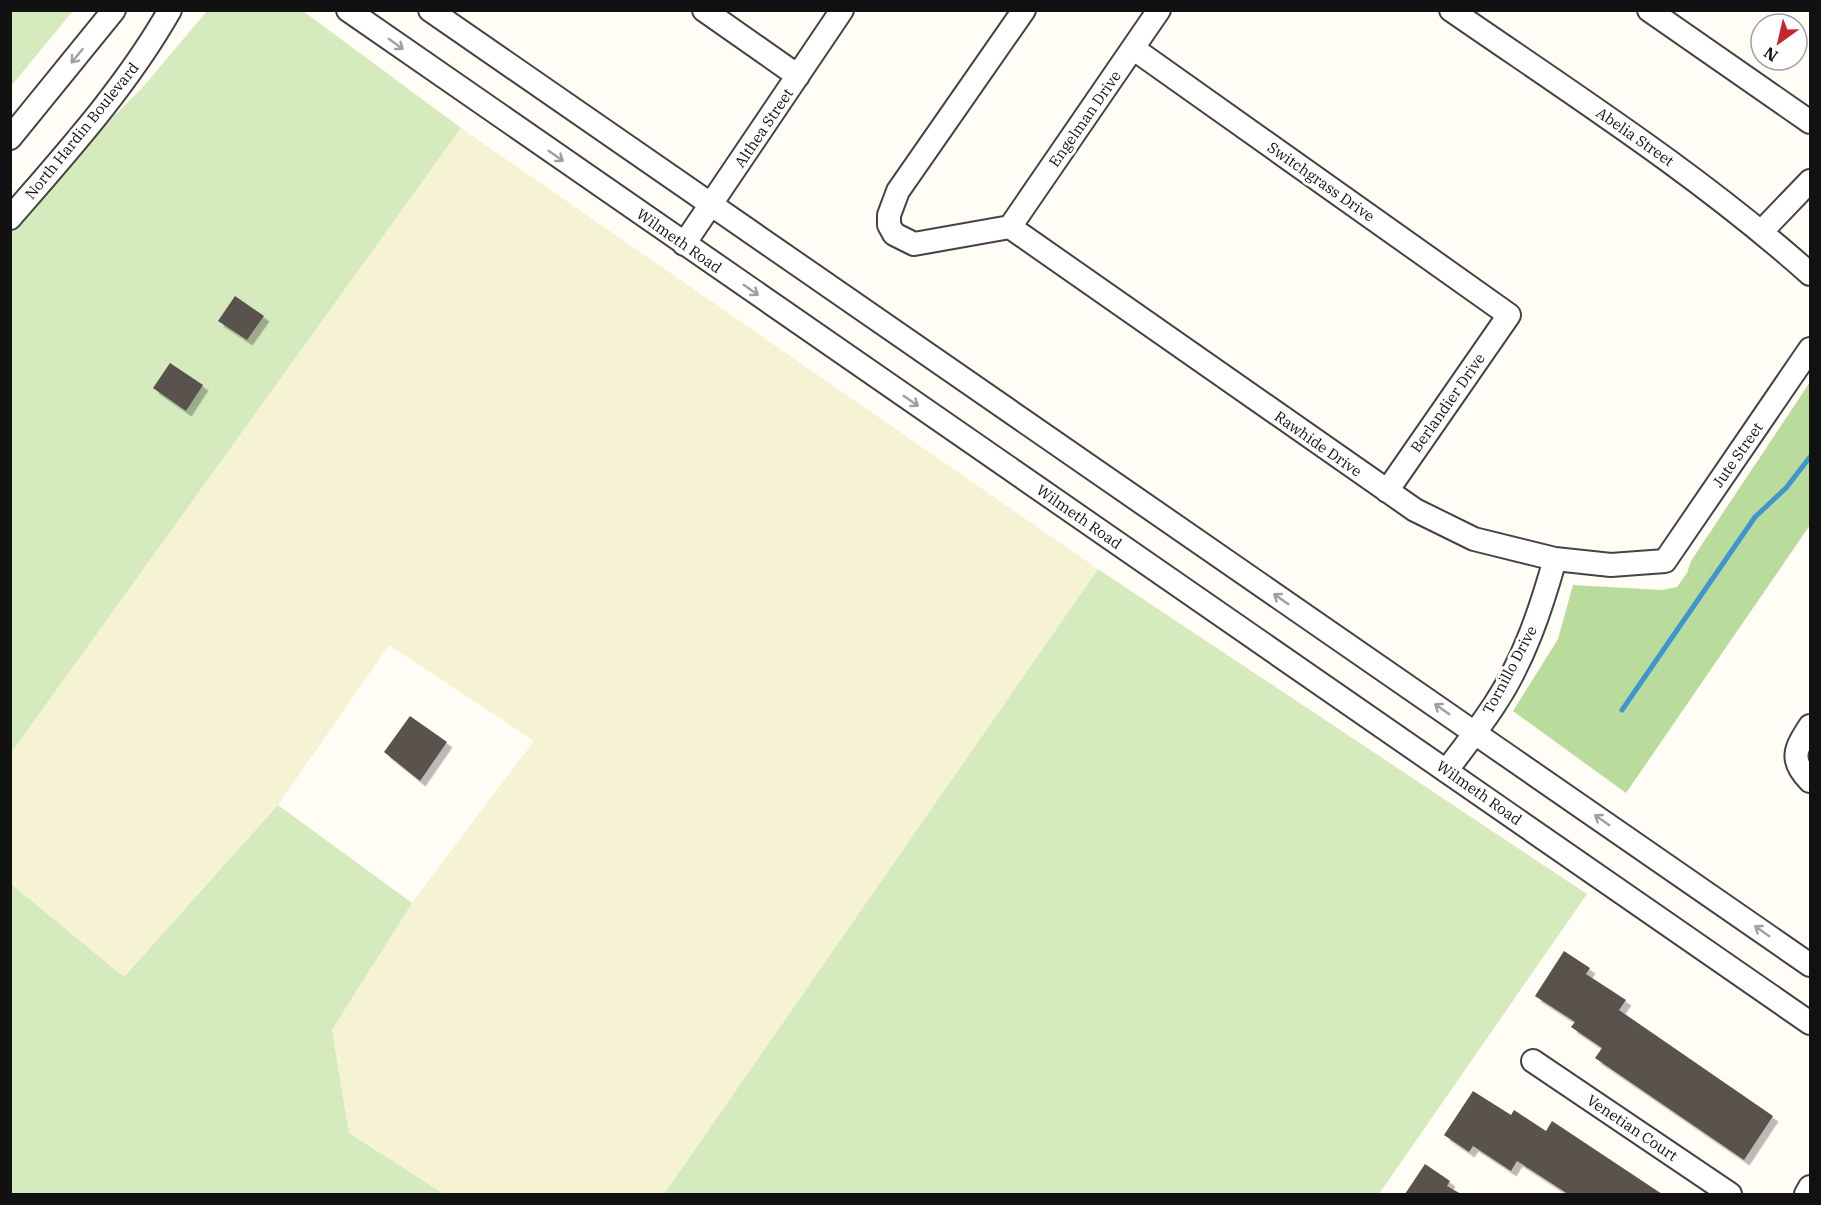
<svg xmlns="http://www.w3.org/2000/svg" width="1821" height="1205" font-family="'IBM Plex Serif',serif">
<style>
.farmland{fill:#f6f3d4}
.green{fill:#d5ebbd}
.forest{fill:#b9dc9c}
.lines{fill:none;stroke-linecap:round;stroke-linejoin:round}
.stream{stroke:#3f96cf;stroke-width:5}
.building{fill:#5a524d;filter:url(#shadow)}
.minor-casing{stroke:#444;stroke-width:26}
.minor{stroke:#fff;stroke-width:22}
.oneway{stroke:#a0a0a0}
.labels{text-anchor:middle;stroke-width:6;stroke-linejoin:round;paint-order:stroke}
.street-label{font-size:15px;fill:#111;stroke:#fff}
</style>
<defs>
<filter id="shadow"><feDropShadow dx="5.5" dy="5.5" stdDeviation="0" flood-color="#0004"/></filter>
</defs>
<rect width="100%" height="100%" fill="#fffdf5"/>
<!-- farmland -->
<path class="farmland" d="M461,128l637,441 -434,625h-220l-95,-61 -17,-103 80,-127 122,-162 -145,-96 -111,160 -154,172 -113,-93v-131z"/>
<!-- green -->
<path class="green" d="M11,10l62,1 -62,75 -1,-75z
M207,11h96l158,117 -450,625v-534l132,-132z
M1098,569l489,325 -208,300h-715z
M278,805l134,98 -80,127 17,103 95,61h-433v-310l113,93z"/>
<!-- forest -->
<path class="forest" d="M1810,382v143l-184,268 -113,-82 45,-72 15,-54 89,5 15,-3 10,-14 4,-12z"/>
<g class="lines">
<!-- stream -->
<path class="stream" d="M1622,710l133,-193 31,-29 24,-31"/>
</g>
<!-- building -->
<path class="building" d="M235,296l29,20 -17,24 -29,-19z
M170,363l33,22 -17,26 -33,-23z
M410,716l37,26 -27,39 -36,-29z
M1564,951l26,17 -4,6 40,26 -7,10 154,106 -29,44 -149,-102 7,-10 -31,-21 4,-5 -40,-26z
M1473,1091l38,24 3,-5 32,21 6,-10 110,73h-94l-51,-33 -6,10 -38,-25 -4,6 -25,-17z
M1425,1164l25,17 -3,5 14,8h-56z"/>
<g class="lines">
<defs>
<path id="minor" d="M348,10l1462,1013
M430,10l1380,955
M704,10l94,66
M1451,10c123,85 248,165 359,264
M1649,10l161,112
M1134,49l375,266 -122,176
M10,138l104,-128
M10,218c58,-67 116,-131 160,-208
M1010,227l405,283 59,29 81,20 56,6 54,-4 145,-212
M1010,227l-96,17 -20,-10 -5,-9v-10l9,-24 126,-181
M1010,227l149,-217
M1762,231l48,-50
M684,244l158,-234
M1810,726c-15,23 -21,34 0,55
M1446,771c17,-22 34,-44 49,-67 29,-44 46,-95 60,-145
M1533,1061l197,133
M1806,1194l4,-7"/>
</defs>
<!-- minor casing -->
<use href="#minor" class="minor-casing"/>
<!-- minor -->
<use href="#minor" class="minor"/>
</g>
<!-- one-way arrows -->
<defs><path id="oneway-shaft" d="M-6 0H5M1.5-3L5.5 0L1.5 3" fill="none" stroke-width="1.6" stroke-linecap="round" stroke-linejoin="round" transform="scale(1.5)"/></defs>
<g class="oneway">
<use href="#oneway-shaft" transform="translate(396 44) rotate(36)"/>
<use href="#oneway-shaft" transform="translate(77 56) rotate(129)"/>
<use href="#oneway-shaft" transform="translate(556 156) rotate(35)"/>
<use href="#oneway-shaft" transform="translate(751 290) rotate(35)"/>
<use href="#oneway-shaft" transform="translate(911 401) rotate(35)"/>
<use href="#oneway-shaft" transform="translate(1281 599) rotate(-145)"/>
<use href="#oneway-shaft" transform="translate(1442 709) rotate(-145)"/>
<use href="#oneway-shaft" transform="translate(1602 820) rotate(-145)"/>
<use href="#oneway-shaft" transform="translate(1762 931) rotate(-145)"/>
</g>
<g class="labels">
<!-- street labels -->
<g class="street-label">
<text transform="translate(1085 119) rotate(-55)" y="5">Engelman Drive</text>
<text transform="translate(764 128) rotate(-56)" y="5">Althea Street</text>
<text transform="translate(82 131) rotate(-51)" y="5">North Hardin Boulevard</text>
<text transform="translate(1635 137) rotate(35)" y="5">Abelia Street</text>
<text transform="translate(1321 182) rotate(35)" y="5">Switchgrass Drive</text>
<text transform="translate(679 241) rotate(35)" y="5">Wilmeth Road</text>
<text transform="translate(1448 403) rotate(-55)" y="5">Berlandier Drive</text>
<text transform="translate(1318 444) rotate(35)" y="5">Rawhide Drive</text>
<text transform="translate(1738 455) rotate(-55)" y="5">Jute Street</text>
<text transform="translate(1079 517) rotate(35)" y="5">Wilmeth Road</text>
<text transform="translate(1510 670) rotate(-62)" y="5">Tornillo Drive</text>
<text transform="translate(1479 793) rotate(35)" y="5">Wilmeth Road</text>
<text transform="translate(1632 1128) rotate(34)" y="5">Venetian Court</text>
</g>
</g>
<!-- border -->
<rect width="1821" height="1205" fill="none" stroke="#111111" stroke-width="24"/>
<!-- north arrow -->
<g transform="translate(1779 42) rotate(214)"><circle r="28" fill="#ffffff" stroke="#a0a0a0" stroke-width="1.5"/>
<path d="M0-4.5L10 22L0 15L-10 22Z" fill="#c4262e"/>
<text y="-9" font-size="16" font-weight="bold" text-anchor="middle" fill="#111111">N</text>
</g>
</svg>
